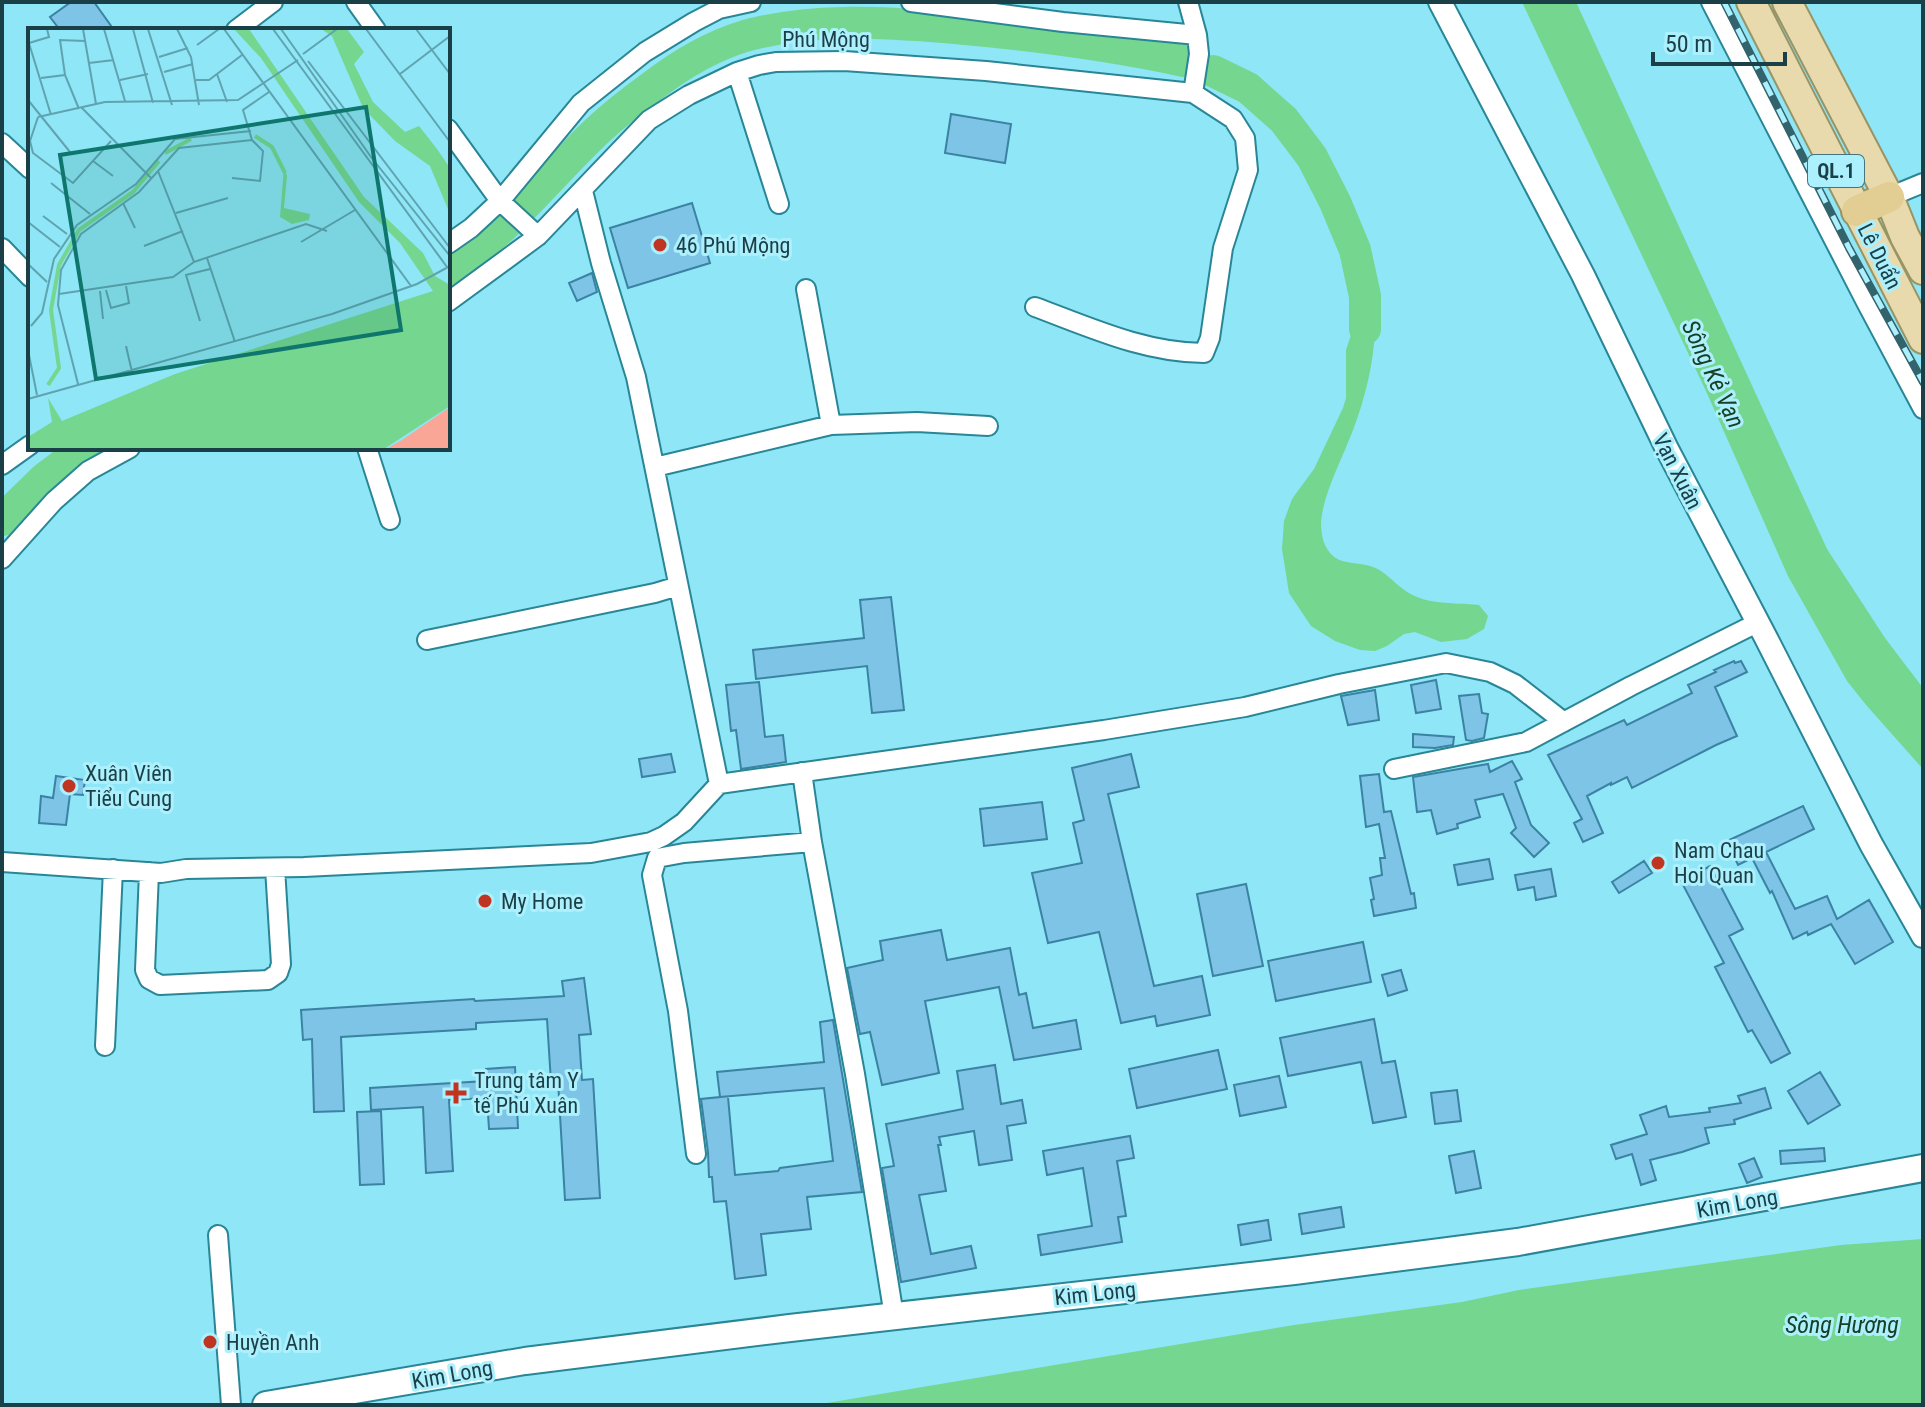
<svg xmlns="http://www.w3.org/2000/svg" width="1925" height="1407" font-family="'Roboto Condensed',sans-serif">
<style>
.water{fill:#75d68f}
.lines{fill:none;stroke-linecap:round;stroke-linejoin:round}
.river{stroke:#75d68f;stroke-width:32}
.building{fill:#7dc4e7;stroke:#3b82a3;stroke-width:2;fill-rule:evenodd}
.minor-casing{stroke:#298696;stroke-width:22}
.tertiary-casing{stroke:#298696;stroke-width:26}
.secondary-casing{stroke:#298696;stroke-width:30}
.primary-casing{stroke:#979466;stroke-width:32}
.trunk-casing{stroke:#979466;stroke-width:34}
.minor{stroke:#fff;stroke-width:18}
.tertiary{stroke:#fff;stroke-width:22}
.secondary{stroke:#fff;stroke-width:26}
.primary{stroke:#e9daad;stroke-width:28}
.trunk{stroke:#e2ce92;stroke-width:30}
.rail-casing{stroke:#33636c;stroke-width:8}
.rail{stroke:#acf0fd;stroke-width:5;stroke-dasharray:15;stroke-linecap:butt}
.poi-dot{fill:#c03422;stroke:#acf0fd;stroke-width:3}
.labels{text-anchor:middle;stroke-width:6;stroke-linejoin:round;paint-order:stroke}
.shield{fill:#acf0fd;stroke:#46747d;stroke-width:2}
.shield-label{font-size:20px;font-weight:bold;fill:#1a3f46}
.street-label{font-size:22px;fill:#1a3f46;stroke:#acf0fd}
.poi-label{font-size:22px;fill:#1a3f46;stroke:#acf0fd;text-anchor:start}
.water-label{font-size:24px;font-style:italic;fill:#184024;stroke:#acf0fd}
.inset-river{fill:none;stroke:#75d68f;stroke-width:4}
.inset-road{fill:none;stroke:#60a3b0;stroke-width:2}
.view{fill:#0f766e;fill-opacity:0.15;stroke:#0f766e;stroke-width:4}
.inset-edge{fill:none;stroke:#1a3f46;stroke-width:4}
</style>
<rect width="100%" height="100%" fill="#8ee6f6"/>
<!-- water -->
<path class="water" d="M1522,2h54l251,547 58,89 38,50v81l-56,-63 -20,-25 -59,-105 -82,-185z
M1363,288c5,13 13,26 12,41 -1,33 -10,70 -22,101 -10,27 -30,64 -32,92 0,12 2,25 12,34 10,9 28,6 40,11 13,5 19,14 30,22 22,17 49,13 76,16l9,11 -4,13 -17,10 -26,3 -26,-10 -11,2 -17,12 -12,5 -15,-1 -25,-9 -24,-15 -22,-33 -7,-44 2,-28 8,-22 22,-30 29,-61 3,-10v-48l13,-39z
M1923,1239v166h-1108l479,-80 168,-23 57,-12 322,-45z"/>
<g class="lines">
<!-- river -->
<path class="river" d="M1213,71l35,17 36,32 28,37 23,45 20,48 10,46v33
M448,271c60,-40 99,-93 150,-141 16,-15 34,-29 52,-42 28,-22 62,-42 95,-52 65,-18 133,-14 199,-9 81,7 161,17 240,34
M2,520l43,-42 40,-30"/>
</g>
<!-- building -->
<path class="building" d="M71,2h23l20,28h-54l-10,-13z
M951,114l60,10 -6,39 -60,-10z
M692,203l18,60 -82,25 -18,-60z
M592,273l5,19 -20,9 -8,-18z
M891,597l13,113 -32,3 -5,-47 -111,13 -3,-29 111,-12 -4,-38z
M1734,661l1,2 6,-2 6,11 -32,15 22,49 -21,9 -84,43 -5,-11 -16,8v-2l-24,13 16,37 -20,9 -9,-19 8,-4 -34,-64 76,-35 3,5 65,-32 -4,-8 28,-13 -2,-2z
M1436,680l5,29 -25,4 -5,-28z
M759,682l6,55 18,-2 3,27 -45,7 -5,-39 -5,1 -5,-46z
M1375,690l4,30 -31,5 -7,-29z
M1479,694l3,19 6,1 -4,24 -12,3 -6,-1 -7,-44z
M1413,734l41,3 -1,8 -18,3 -22,-1z
M671,754l4,18 -33,5 -3,-18z
M1131,754l8,33 -31,7 46,192 48,-10 8,39 -53,11 -2,-10 -34,7 -22,-91 -51,11 -16,-70 50,-10 -9,-40 11,-3 -12,-52z
M1512,761l10,18 -7,3 16,43 18,18 -15,14 -23,-24 5,-5 -13,-34 -28,6 5,17 -23,7 1,4 -21,6 -6,-24 -14,2 -4,-35 75,-13 2,8z
M1379,774l5,38 7,-1 20,83 3,-1 2,15 -42,8 -3,-16 3,-1 -4,-21 12,-3 -2,-17h5l-6,-34 -13,3 -6,-51z
M56,776l29,4 -2,15 -13,-1 -4,31 -27,-2 2,-27 12,2z
M1042,802l5,37 -63,7 -4,-37z
M1803,806l11,23 -48,23 29,57 32,-13 10,23 32,-19 24,42 -38,22 -24,-40 -23,11 -1,-3 -14,7 -21,-48 -2,2 -18,-35 -14,7 -11,-24z
M1489,859l4,20 -35,6 -4,-20z
M1644,861l8,12 -33,20 -7,-11z
M1710,866l33,63 -14,7 61,117 -19,10 -19,-33 -4,2 -33,-65 9,-4 -43,-82z
M1551,869l5,27 -20,4 -2,-13 -16,3 -3,-15z
M1246,884l17,82 -50,10 -16,-82z
M941,930l6,30 63,-12 9,47 7,-2 7,35 43,-8 5,29 -67,11 -15,-73 -74,14 14,72 -57,12 -12,-53 -10,2 -13,-66 36,-8 -3,-19z
M1363,942l8,40 -95,19 -8,-40z
M1401,970l6,20 -19,6 -6,-21z
M584,978l7,56 -12,1 3,45 11,-1 7,119 -35,2 -7,-119 -7,1 -4,-63 -71,4v6l-135,8 3,74 -30,1 -2,-73 -9,1 -2,-30 173,-11 1,2 89,-5 -2,-15z
M1374,1019l8,44 13,-2 11,56 -33,6 -12,-61 -73,14 -8,-38z
M833,1020l29,172 -55,5 4,32 -50,5 5,41 -31,4 -9,-78 -12,1 -2,-25h-3l-1,-25 -7,-53 19,-2 -3,-25 107,-10 -4,-40zM824,1088l9,73 -53,7 -2,3 -43,4 -7,-78h-8z
M1218,1050l9,39 -90,19 -8,-39z
M995,1065l6,39 21,-4 4,23 -19,3 5,34 -33,5 -5,-34 -35,6 2,8h-3l8,46 -27,4 12,59 40,-8 5,22 -75,14 -19,-114 12,-2 -8,-42 77,-15 -6,-38z
M515,1067l3,61 -29,1 -2,-31 -38,2 4,71 -27,2 -3,-66 -52,3 -1,-22 116,-7v-12z
M1820,1072l20,33 -32,19 -20,-33z
M1279,1076l7,31 -46,9 -6,-31z
M1765,1088l6,20 -37,12 1,4 -30,4 4,15 -27,9 -32,8 6,20 -15,5 -9,-31 -16,5 -5,-14 36,-11 -7,-19 26,-9 3,11 41,-5 -1,-4 32,-5 -3,-7z
M1457,1090l4,31 -26,3 -4,-31z
M381,1111l3,73 -24,1 -3,-73z
M1130,1136l4,22 -17,3 9,55 -8,1 4,25 -81,13 -3,-20 54,-9 -9,-58 -36,7 -4,-24z
M1824,1148l1,13 -44,3 -1,-13z
M1474,1151l7,37 -25,5 -7,-37z
M1754,1158l8,19 -15,6 -8,-19z
M1341,1207l3,20 -42,7 -3,-20z
M1268,1220l3,20 -30,5 -3,-20z"/>
<g class="lines">
<defs>
<path id="minor" d="M356,2l20,28
M911,2l152,20 134,13
M1188,2l9,33 2,19 -6,39
M1711,2l156,302 56,105
M236,30l37,-28
M737,72l42,132
M448,129l52,72 38,35
M2,143l28,26
M583,191l18,72 35,114 83,407 385,-54 141,-23 94,-23 107,-21 44,9 25,12 49,38
M1889,197l34,-14
M448,244l23,-16 29,-27 81,-98 64,-51 49,-30 25,-13 32,-7
M2,248l28,29
M806,289l25,136
M448,302l90,-66 111,-116 40,-25 48,-23 22,-7 17,-3 68,-1 142,10 207,22 40,26 12,19 3,32 -25,78 -13,90 -6,15c-59,0 -115,-26 -169,-46
M367,448l23,72
M2,465l28,-20
M655,467l176,-42 86,-3 71,4
M2,559l52,-58 34,-30 42,-23
M427,640l228,-47 23,-7
M1394,769l132,-27 105,-56 126,-63
M802,772l10,70 43,232 39,242
M2,862l159,11 25,-4 118,-2 287,-14 60,-11 13,-6 20,-14 35,-38
M149,872l-4,98 4,9 11,6 108,-5 10,-7 3,-9 -6,-96
M105,1046l8,-177
M696,1154l-18,-143 -26,-136 5,-17 27,-5 128,-11
M218,1235l13,170"/>
<path id="tertiary" d="M1440,2l143,273 83,172 100,191 105,206 52,92"/>
<path id="secondary" d="M266,1405l259,-44 265,-33 504,-57 224,-29 405,-74"/>
<path id="primary" d="M1751,2l172,337
M1787,2l102,195 16,40 18,33"/>
<path id="trunk" d="M1857,211l32,-14"/>
</defs>
<!-- minor casing -->
<use href="#minor" class="minor-casing"/>
<!-- tertiary casing -->
<use href="#tertiary" class="tertiary-casing"/>
<!-- secondary casing -->
<use href="#secondary" class="secondary-casing"/>
<!-- primary casing -->
<use href="#primary" class="primary-casing"/>
<!-- trunk casing -->
<use href="#trunk" class="trunk-casing"/>
<!-- minor -->
<use href="#minor" class="minor"/>
<!-- tertiary -->
<use href="#tertiary" class="tertiary"/>
<!-- secondary -->
<use href="#secondary" class="secondary"/>
<!-- primary -->
<use href="#primary" class="primary"/>
<!-- trunk -->
<use href="#trunk" class="trunk"/>
<defs>
<path id="rail" d="M1724,2l125,246 74,134"/>
</defs>
<!-- rail casing -->
<use href="#rail" class="rail-casing"/>
<!-- rail -->
<use href="#rail" class="rail"/>
</g>
<!-- markers -->
<g class="poi-dot">
<circle cx="660" cy="245" r="8"/>
<circle cx="69" cy="786" r="8"/>
<circle cx="1658" cy="863" r="8"/>
<circle cx="485" cy="901" r="8"/>
<path d="M452 1081h8v8h8v8h-8v8h-8v-8h-8v-8h8z"/>
<circle cx="210" cy="1342" r="8"/>
</g>
<g class="labels">
<!-- shield labels -->
<rect class="shield" x="1808" y="155" width="56" height="32" rx="6"/>
<g class="shield-label">
<text x="1836" y="178">QL.1</text>
</g>
<!-- street labels -->
<g class="street-label">
<text x="826" y="47">Phú Mộng</text>
<text transform="translate(1880 256) rotate(63)" y="8">Lê Duẩn</text>
<text transform="translate(1678 471) rotate(63)" y="8">Vạn Xuân</text>
<text transform="translate(1737 1203) rotate(-10)" y="8">Kim Long</text>
<text transform="translate(1095 1293) rotate(-6)" y="8">Kim Long</text>
<text transform="translate(452 1374) rotate(-10)" y="8">Kim Long</text>
</g>
<!-- poi labels -->
<g class="poi-label">
<text x="676" y="253">46 Phú Mộng</text>
<text x="85" y="781">Xuân Viên<tspan x="85" dy="25">Tiểu Cung</tspan></text>
<text x="1674" y="858">Nam Chau<tspan x="1674" dy="25">Hoi Quan</tspan></text>
<text x="501" y="909">My Home</text>
<text x="474" y="1088">Trung tâm Y<tspan x="474" dy="25">tế Phú Xuân</tspan></text>
<text x="226" y="1350">Huyền Anh</text>
</g>
<!-- water labels -->
<g class="water-label">
<text transform="translate(1713 374) rotate(65)" y="8">Sông Kẻ Vạn</text>
<text x="1842" y="1333">Sông Hương</text>
</g>
</g>
<!-- overview -->
<g transform="translate(28 28)">
<rect width="422" height="422" fill="#8ee6f6"/>
<path d="M422,379v42h-64l16,-9z" fill="#f9a697"/>
<path d="M206,1h15l115,168 59,56 12,23 15,9v121l-66,43h-356v-12l24,-15 -4,-24 14,23 113,-47 258,-83 -33,-48 -41,-41 -98,-144zM293,1h26l17,23 -10,12 19,38 32,30 14,-6 18,23 13,19v46l-20,-48 -35,-25 -32,-33 -31,-72zM256,139l3,9 -3,32 26,6 -1,6 -17,4 -12,-7z" fill="#75d68f"/>
<path class="inset-river" d="M227,108l17,11 13,26M137,125l26,-14M20,357l11,-17 -8,-58 8,-45 20,-35 54,-38 26,-31"/>
<path class="inset-road" d="M55,1l13,75M76,1l21,72M105,1l20,74M120,1l24,76M149,1l14,28 8,48M196,1l187,257M245,1l174,238M253,1l90,128 79,99M338,1l84,113M388,1l34,45M0,12l23,75M1,15l20,-6 -2,-8M169,17l22,-16M275,26l34,-25M131,29l29,-9M280,33l142,187M61,35l25,-3M136,44l29,-8M189,46l10,28M372,46l50,-38M13,50l24,-3M92,52l28,-6M168,52h13l33,-25M0,72l42,52M54,80l70,71M51,81l-14,-34 -5,-35 25,1M10,89l67,-15 133,-2 60,-40M10,89l-8,24 3,12 40,30 38,-42M224,112l-9,-30 26,-18M65,133l20,15M130,143l36,91 112,-38 21,7M204,150l28,3 3,-30 -11,-11M23,155l39,31M95,175l12,25M148,185l52,-15M15,188l24,18M0,194l32,25M273,214l54,-32M116,218l39,-15M179,230l28,84M0,236l19,18M78,262l5,18 18,-5 -3,-17M72,263l3,28M31,266l114,-17 21,-15M172,293l-14,-46 24,-6M3,298l11,-13 12,-54 23,-34 59,-41 39,-45 76,-8M98,318l6,26M0,322l9,45M50,356l-20,-79 3,-35 20,-36 58,-42 40,-44 73,-8M0,371l304,-85 85,-30 33,-18"/>
<path class="view" d="M338,79l35,223 -305,49 -36,-224z"/>
<rect width="422" height="422" class="inset-edge"/>
</g>
<!-- border -->
<rect width="1925" height="1407" fill="none" stroke="#1a3f46" stroke-width="8"/>
<!-- scale -->
<path d="M1653 52v12h132v-12" fill="none" stroke="#1a3f46" stroke-width="4"/>
<text x="1665" y="52" font-size="24" fill="#1a3f46" stroke="#acf0fd" stroke-width="6" paint-order="stroke">50 m</text>
</svg>
